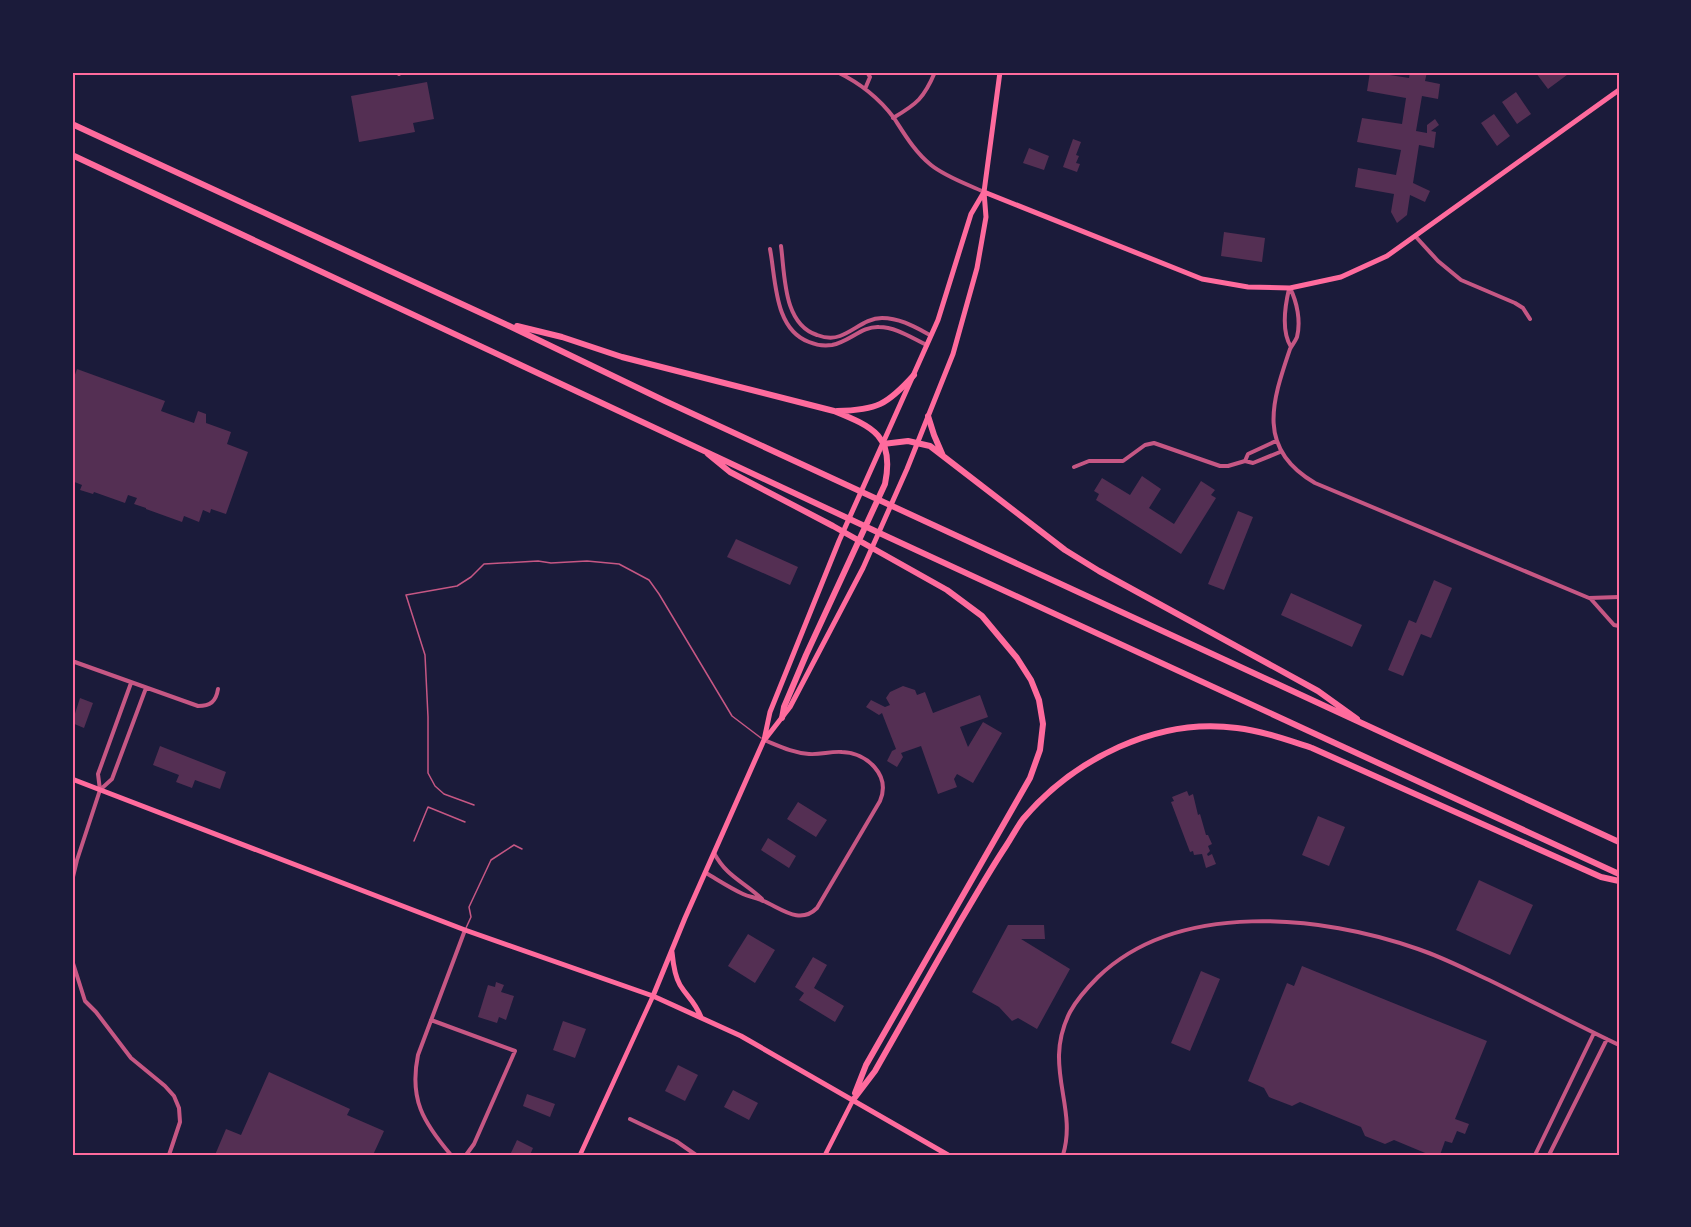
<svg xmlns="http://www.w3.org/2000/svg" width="1691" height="1227" font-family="'Archivo Narrow',sans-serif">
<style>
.building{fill:#542f53}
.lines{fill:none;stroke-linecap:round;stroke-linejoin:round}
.service{stroke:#c65784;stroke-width:1.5}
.minor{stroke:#c65784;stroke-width:4}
.secondary{stroke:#ff6b9d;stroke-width:4.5}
.primary{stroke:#ff6b9d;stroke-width:5}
.motorway{stroke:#ff6b9d;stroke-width:6}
.neatline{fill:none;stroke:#ff6b9d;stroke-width:2}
</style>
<rect width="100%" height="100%" fill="#1b1b3a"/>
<!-- building -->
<path class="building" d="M1370,72l39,6 1,-6h17l-2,9 15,3 -2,15 -16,-3 -6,35 11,2v-8l8,-6 4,6 -8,6 5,1 -2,16 -15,-3 -6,38 17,8 -5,11 -15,-7 -3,20 -10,8 -6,-11 3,-18 -39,-7 3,-19 38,7 5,-25 -44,-8 5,-24 40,6 4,-26 -39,-7z
M1537,72h34l-23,17 -12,-16z
M427,82l7,37 -21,4 2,9 -56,10 -8,-46z
M1516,92l15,22 -14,10 -15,-22z
M1494,114l16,22 -13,10 -16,-23z
M1073,139l8,3 -5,13 3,1 -3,7 4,1 -3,8 -14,-5z
M1029,148l20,8 -5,14 -21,-7z
M1224,232l41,6 -3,24 -41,-6z
M77,369l88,32 -4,10 33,12 4,-12 8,3v9l25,9 -4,12 21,8 -22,62 -15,-5 -1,4 -7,-3 -4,12 -15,-6 -2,6 -36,-13v-1l-12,-4 3,-6 -9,-3 -3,8 -31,-11 -1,2 -13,-4 2,-5 -10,-4v-98z
M1142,476l19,13 -12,19 25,16 27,-43 14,9 -4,5 5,3 -35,56 -85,-54 3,-6 -5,-3 8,-13 28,17z
M1238,511l15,6 -29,73 -16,-6z
M736,539l62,28 -8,18 -63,-28z
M1434,580l18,8 -21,50 -10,-4 -18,42 -15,-6 21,-50 7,3z
M1291,593l71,32 -10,22 -71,-32z
M903,686l12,4 2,5 8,-3 8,21 47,-18 8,22 -28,10 8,20 15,-25 19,11 -29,50 -16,-9 -3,5 3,8 -19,7 -17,-48 -20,7 2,4 -6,10 -10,-6 5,-10 4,-2 -14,-36 -3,2 -13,-8 5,-7 14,7 5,-2 -4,-7 4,-6z
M80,698l13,5 -9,25 -12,-5z
M160,746l66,26 -6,17 -25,-9 -3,8 -16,-6 3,-7 -26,-10z
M1187,791l2,5 4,-2 5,21 2,-1 6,21h2l4,9 -4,2 2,5 -3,3 1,2 4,-2 4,10 -10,4 -4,-14 -8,1 -1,-4 -3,1 -19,-50 3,-1 -2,-4z
M798,802l29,18 -11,17 -29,-18z
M1318,816l27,11 -16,39 -27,-11z
M768,838l28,18 -7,12 -28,-18z
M1479,880l54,25 -23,50 -54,-25z
M1008,925h36l1,14h-24l49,30 -33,60 -19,-11 -6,3 -13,-14 -27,-15z
M748,934l27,16 -20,33 -27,-17z
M813,957l14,8 -13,23 30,18 -9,16 -36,-22 5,-7 -9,-6z
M1302,966l185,75 -32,78 14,5 -4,10 -8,-3 -5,12 -7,-2 -5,14h-10l-36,-15 -9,4 -20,-8 -4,-9 -61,-25 -8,4 -23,-9 -5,-9 -16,-7 39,-98 7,3z
M1201,971l19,8 -30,72 -19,-8z
M496,982l8,3 -3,7 13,4 -8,24 -7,-3 -2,6 -19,-6 10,-32 7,2z
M563,1021l23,8 -11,29 -22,-8z
M678,1065l20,10 -13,26 -20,-10z
M269,1072l81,37 -3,6 37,16 -11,24h-158l11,-26 15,6z
M733,1090l25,13 -9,17 -25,-13z
M527,1094l28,10 -5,13 -27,-11z
M517,1140l16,8 -3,7h-20z"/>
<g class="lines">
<!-- service -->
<path class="service" d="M474,805l-30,-11 -9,-8 -7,-13v-56l-3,-62 -19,-60 51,-9 14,-9 13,-13 54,-3 13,2 36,-2 32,3 30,16 10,14 73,122 29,22
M414,841l14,-34 37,15
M466,928l5,-11 -2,-10 22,-47 23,-15 8,4"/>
<!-- minor -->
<path class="minor" d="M399,72v2
M837,72c23,11 42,26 57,46 11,17 21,34 37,47 15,12 36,19 53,27
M865,89l5,-12 -3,-5
M893,118c24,-14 31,-20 42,-46
M1416,237l22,24 23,19 54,23 8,5 7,11
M781,246c4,29 2,78 36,89 8,3 15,4 23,1 14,-5 26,-18 42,-18 18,0 33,9 48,17
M770,249c6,31 4,80 39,93 7,3 16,4 23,3 17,-3 30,-19 47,-18 17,0 33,11 48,18
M1290,288c7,14 11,33 7,49 -2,5 -5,8 -7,12 -18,53 -34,100 25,134l274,115 30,-1
M1289,289c-4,17 -8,42 2,58
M1245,461l3,-7 28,-13
M1074,467l15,-6h34l22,-16 9,-2 66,23h8l17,-5 8,2 27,-11
M1590,598l24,27 5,1
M72,661l126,45c12,0 18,-4 20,-17
M101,789l11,-10 34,-91
M714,853c13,24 29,28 48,46
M706,873c12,7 24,15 37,21 6,3 12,3 18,6 19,7 38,26 56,8l63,-107c11,-26 -13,-48 -38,-49 -11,-1 -22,3 -33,2 -16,-1 -30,-8 -45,-14
M72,881l5,-21 23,-70 -2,-16 33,-91
M72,960l13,41 11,11 35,46 34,28 9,10 5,12 1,14 -11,33
M431,1020l84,31 -41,93 -8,11
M630,1119l46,22 20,14
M451,1155c-28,-33 -42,-56 -33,-100l47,-125
M1063,1155c15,-49 -21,-88 7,-143 7,-13 17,-24 28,-35 80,-77 224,-62 320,-28 24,8 47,20 71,31 43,21 86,44 130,65
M1535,1155l59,-122
M1549,1155l58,-116"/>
<!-- secondary -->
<path class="secondary" d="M580,1155l73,-159
M825,1155l28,-55"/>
<!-- primary -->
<path class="primary" d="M984,192l218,87 46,8 42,1 51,-11 46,-21 232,-166
M766,738l24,-31 73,-139 44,-99 46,-115 24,-86 9,-51 -2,-25 16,-120
M72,779l393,151 188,66 88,40 207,119
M672,952c1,10 2,23 8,33 8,13 14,15 21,32
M653,996l32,-78 79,-178 6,-28 69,-171 99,-221 33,-106 13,-22"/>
<!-- motorway -->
<path class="motorway" d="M72,124l433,200 160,77 954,441
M72,155l816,382 731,337
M517,326l45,11 60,20 212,54c39,16 61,25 51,73l-79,171 -22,52 -2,11
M837,411c40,-1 50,-6 77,-36
M928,416l6,19 9,21
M883,444l25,-3 22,5 135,104 34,21 219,120 39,28
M708,454l22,18 103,54 114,64 35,26 35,42 14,22 8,20 4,24 -3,26 -10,28 -164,287 -11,28
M853,1100l22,-29c29,-51 57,-101 86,-151 15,-25 29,-50 45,-74 6,-9 11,-19 17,-27 51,-60 134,-102 214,-91 26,3 50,12 75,20l289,129 18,4"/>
</g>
<!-- border -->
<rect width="1691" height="1227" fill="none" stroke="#1b1b3a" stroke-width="147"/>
<rect x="74" y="74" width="1544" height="1080" class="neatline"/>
</svg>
